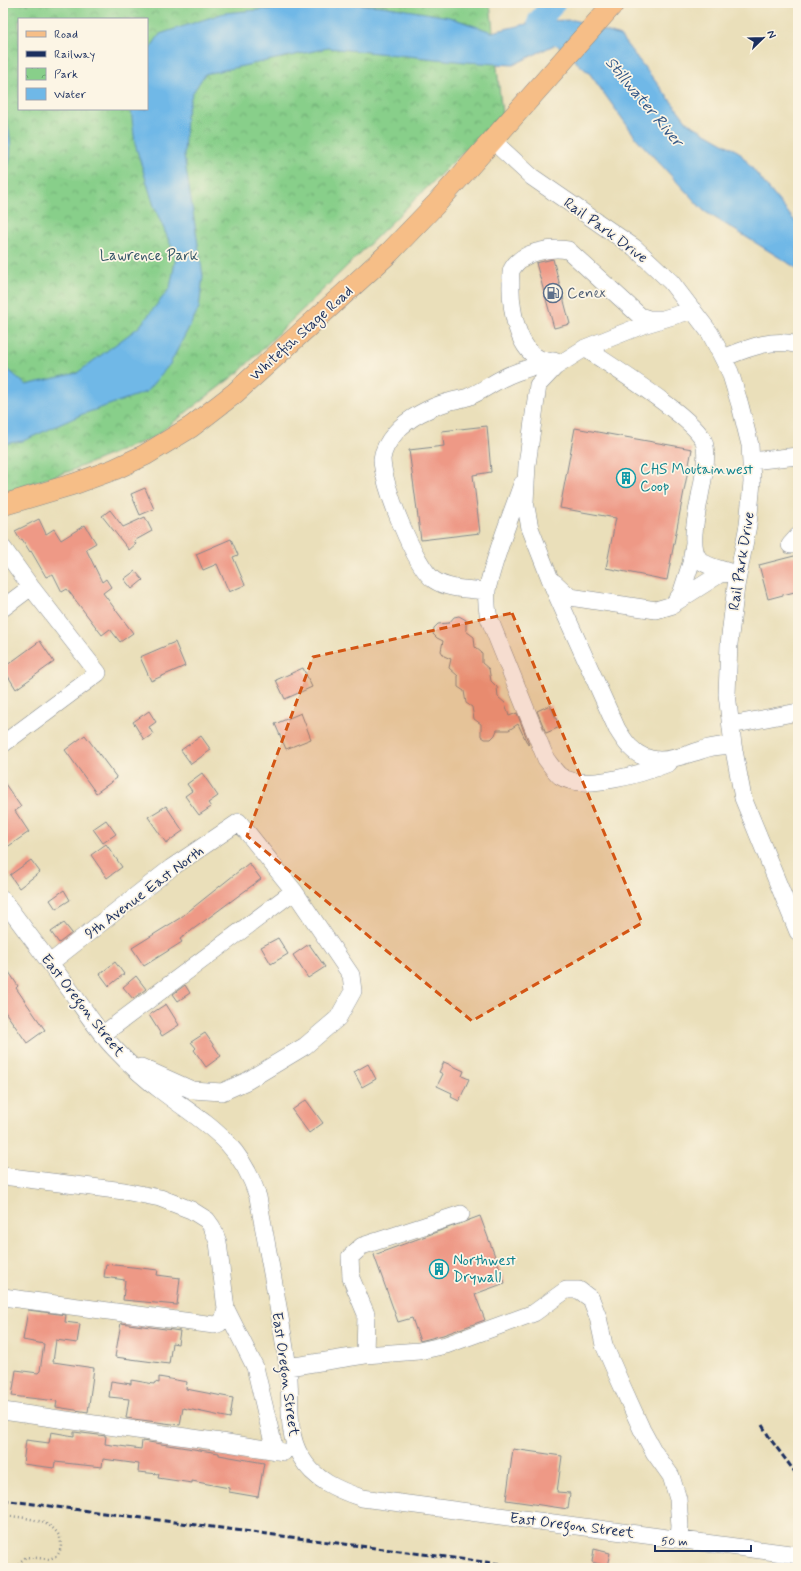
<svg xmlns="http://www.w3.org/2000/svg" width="801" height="1571" font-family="Mynerve,sans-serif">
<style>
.park{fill:url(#park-crowns);stroke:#527f74;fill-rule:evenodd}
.water{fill:#6fb8e7;stroke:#4574a2}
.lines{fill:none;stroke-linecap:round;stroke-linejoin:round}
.river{stroke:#6fb8e7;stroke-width:23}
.building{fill:#ee9986}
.minor-casing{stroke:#82878c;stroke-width:18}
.major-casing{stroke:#82878c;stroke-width:22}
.path{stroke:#82878c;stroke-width:2.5;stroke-dasharray:1 3;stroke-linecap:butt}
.minor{stroke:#fff;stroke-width:17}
.major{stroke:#f6be87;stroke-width:21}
.rail{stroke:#1b2f5e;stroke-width:3;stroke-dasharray:6 3;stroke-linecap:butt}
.marked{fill:#d45514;fill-opacity:0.2;stroke:#d45514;stroke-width:3;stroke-dasharray:8 5;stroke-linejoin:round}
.labels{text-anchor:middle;stroke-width:3.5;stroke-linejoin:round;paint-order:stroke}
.street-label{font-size:15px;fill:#1b2f5e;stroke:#fcf5e5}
.park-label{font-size:15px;fill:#365769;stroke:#fcf5e5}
.service-label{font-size:15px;fill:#4e5e75;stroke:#fcf5e5;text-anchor:start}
.culture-label{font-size:15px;fill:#0d838f;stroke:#fcf5e5;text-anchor:start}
.water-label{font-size:16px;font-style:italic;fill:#345887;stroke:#fcf5e5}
</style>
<defs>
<pattern id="park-crowns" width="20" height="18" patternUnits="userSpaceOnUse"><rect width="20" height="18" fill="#88cf8a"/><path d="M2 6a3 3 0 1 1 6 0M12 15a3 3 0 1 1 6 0" fill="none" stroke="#6ea874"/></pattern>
</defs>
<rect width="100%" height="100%" fill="#fcf5e5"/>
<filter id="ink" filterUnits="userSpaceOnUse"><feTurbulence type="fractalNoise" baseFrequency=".025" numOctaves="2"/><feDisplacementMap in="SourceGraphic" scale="8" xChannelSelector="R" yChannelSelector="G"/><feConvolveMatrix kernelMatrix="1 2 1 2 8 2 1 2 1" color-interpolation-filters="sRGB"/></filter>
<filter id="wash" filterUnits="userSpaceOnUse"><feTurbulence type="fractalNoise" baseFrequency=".012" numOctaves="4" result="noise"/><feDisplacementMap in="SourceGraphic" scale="16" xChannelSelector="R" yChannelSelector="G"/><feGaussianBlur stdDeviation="0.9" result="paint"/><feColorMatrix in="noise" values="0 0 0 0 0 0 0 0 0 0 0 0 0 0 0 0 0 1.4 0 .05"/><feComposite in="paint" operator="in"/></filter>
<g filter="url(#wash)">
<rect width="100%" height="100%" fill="#eadfba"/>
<!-- park -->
<path class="park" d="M3,3h487l12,111 -262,257 -86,66 -84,34 -67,22zM19,19h128v90h-128z"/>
<!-- water -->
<path class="water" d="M337,3l46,3 66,11 43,15 47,-11 35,-1 46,16 68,87 51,29 59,73v44l-94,-58 -67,-72 -47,-65 -34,-30 -43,21 -47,-3 -138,-14 -123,26 -13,20 -6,22 -2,40 19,120 -4,32 -29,56 -24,28 -63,22 -60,27 -20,3v-79l23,20 51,-12 62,-46 31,-39 6,-31 -22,-51 -19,-62 -4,-35h16v-56l13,-19 64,-21z
M3,105c7,28 13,48 0,76z"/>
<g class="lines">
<!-- river -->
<path class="river" d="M554,3l-15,18 2,11 19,2"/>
</g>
<g id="blocks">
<!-- building -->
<path class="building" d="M553,259l17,65 -16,4 -18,-65z
M487,426l4,46 -18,3 7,58 -59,7 -12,-90 35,-4 -2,-15z
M575,428l117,21 -25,131 -61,-12 10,-50 -56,-10z
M145,488l9,21 -14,6 -9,-21z
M110,510l13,17 22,-10 7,14 -18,10 2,3 -7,6 -27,-34z
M39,519l7,15 8,-5 7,11 24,-15 11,18 -10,6 16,33 4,-3 5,8 -8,6 30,40 -13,9 -10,-13 -8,6 -35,-46 -5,3 -9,-18 -7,3 -15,-26 -1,1 -8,-13 -2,1 -5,-9z
M231,539l7,16 -5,2 12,28 -16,7 -12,-28 -14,6 -7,-16z
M798,555v36l-30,8 -9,-34z
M135,571l8,9 -11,9 -8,-10z
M459,616l7,4v11l8,6 1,10 7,6v10l7,6 2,12 6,6 1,10 7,6 4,13 8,-3 12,31 -1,1 -10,-21 -9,6h-12l-2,5 -4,4h-6l-4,-3v-12l-7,-5 -2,-12 -6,-4 -2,-12 -6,-4v-11l-9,-8 2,-9 -7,-3 -3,-5 2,-10 -6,-3 -4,-4 1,-6 4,-4 11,-1 5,-6z
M40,641l14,21 -38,27 -13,-21z
M175,642l10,24 -34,15 -11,-24z
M303,668l9,19 -27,12 -9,-19z
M550,705l10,22 -14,6 -9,-22z
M149,711l7,11 -7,5 4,7 -9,6 -11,-18z
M301,713l10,26 -25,10 -11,-25z
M85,735l32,43 -21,15 -31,-43z
M201,736l10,14 -20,14 -10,-14z
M202,773l16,23 -10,7 3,4 -12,8 -14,-19 7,-5 -5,-7z
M3,781l18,26 -6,4 14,21 -26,18z
M166,806l17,25 -17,12 -18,-26z
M106,820l10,14 -13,9 -10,-14z
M106,844l16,23 -15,11 -16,-23z
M31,860l9,12 -21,16 -9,-13z
M249,863l12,16 -81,60 2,3 -38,24 -12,-18 48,-30z
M64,890l6,10 -14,9 -6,-9z
M64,923l8,10 -13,10 -8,-11z
M278,938l10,16 -17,10 -10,-17z
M309,944l16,23 -17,11 -15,-23z
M115,962l9,12 -15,12 -9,-12z
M9,972l9,14 -2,2 29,42 -18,13 -24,-34v-33z
M136,976l10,13 -13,10 -10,-12z
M185,985l5,8 -12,8 -5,-7z
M166,1004l13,21 -17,11 -13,-21z
M205,1033l16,23 -15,11 -12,-17 2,-2 -5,-6z
M444,1062l20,9 -2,5 7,3 -10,22 -8,-4 1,-4 -15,-7 6,-12 -4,-2z
M368,1064l8,15 -14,8 -8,-15z
M306,1100l17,23 -14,10 -17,-23z
M480,1216l25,67 -30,11 10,26 -42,15 -23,6 -8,-23 -14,4 -24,-67z
M106,1264l52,6 -1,5 23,3 -3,27 -54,-5 2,-20 -21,-3z
M28,1310l38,5 -1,7 15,2 -3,19 -21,-3 -3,22 41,6 -6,44 -32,-5 1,-6 -45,-5 4,-26 22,3 2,-2 4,-27 -21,-4z
M121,1323l59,8 -2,13 -6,-1 -3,21 -54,-7z
M159,1377l28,5 -1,7 47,9 -3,20 -47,-10 -3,17 -54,-7 3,-19 -20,-2 2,-16 20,3v-4l23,4 1,-2 4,1z
M51,1432l23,4v-4l32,4 -1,8 36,5 1,-8 77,12v2l45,8 -6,34 -29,-5v-4l-37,-7v2l-34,-5 1,-4 -21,-2 1,-8 -36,-5 -1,8 -47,-5 -1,6 -31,-4 3,-24 23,3z
M513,1449l49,7 -5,36 13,1 -2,16 -62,-9z
M594,1549l16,4 -3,13 -15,-4z"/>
</g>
</g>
<g filter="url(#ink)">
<use href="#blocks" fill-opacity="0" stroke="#82878c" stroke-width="1"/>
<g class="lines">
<defs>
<path id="minor" d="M493,141l39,36 103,71 36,34 39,51 20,39 10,33 10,40 2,37 -4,43 -12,61 -7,58 -2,50 6,51 10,53 55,134
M693,310l-50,15 -58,23 -30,19 -17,18 -11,80 -2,37 5,26 24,61 63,140c4,6 8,13 13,18 22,23 48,10 72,3 10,-4 21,-4 31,-5
M585,348c23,16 112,71 119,94 9,28 -22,97 -5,117 7,8 23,10 33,14
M723,358c23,-9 50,-21 75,-13
M554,361c-35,4 -44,-52 -43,-77 0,-5 -1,-12 1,-15 9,-17 38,-22 56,-19l72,66 9,3h11
M751,461l47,-5
M522,484c-12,35 -27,70 -35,106 -1,9 0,19 2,28l57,141c4,5 9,13 14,17 23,16 84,-3 109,-13
M790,545l8,-9
M3,548l28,39 67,86 -95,71
M555,583l15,14 86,13 17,-5 8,-11 10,-31 3,-20
M487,591c-17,-2 -38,-1 -53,-11 -19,-13 -52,-97 -52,-121 1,-10 8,-20 14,-27 12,-14 34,-25 52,-30 6,-2 14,-3 20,-5 13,-5 23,-13 35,-19 15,-8 33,-12 49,-17
M676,602l44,-28 13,-1
M3,608l28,-21
M731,725l67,-13
M3,900c22,30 45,60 67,90 14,19 27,40 44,58 15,16 31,31 49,44 44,33 77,49 95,105 10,57 22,114 30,171 4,28 -3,64 13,89 13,23 37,33 61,41l436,57
M50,963l121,-95 68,-46 55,69 57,84 2,16 -15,27 -33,28 -58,35 -25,11 -30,-2 -51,-23
M102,1035l192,-144
M3,1176l121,15 36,7 31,12 16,10 5,7 6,15 8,67 29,58 20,84
M3,1297l211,28c9,-1 10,-7 12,-16
M365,1355l1,-41 -15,-36 -1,-21 12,-11 99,-32
M288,1367l77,-12 54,-4 27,-6 88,-32 32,-23h13l12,9 7,18 6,28 14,32 24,53 12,22 17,24 7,23 2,27 -1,13
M3,1411l225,32 56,9"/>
<path id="major" d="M3,505l71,-21 41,-15 30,-14 46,-28 44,-34 155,-141 47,-49 177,-200"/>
</defs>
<!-- minor casing -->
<use href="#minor" class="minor-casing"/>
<!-- major casing -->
<use href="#major" class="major-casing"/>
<!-- path -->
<path class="path" d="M3,1515c19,3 49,3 57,23 2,7 1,12 -3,18l-8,3 -23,-2 -6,5 -1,6"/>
<!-- minor -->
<use href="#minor" class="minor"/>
<!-- major -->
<use href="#major" class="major"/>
<!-- rail -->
<path class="rail" d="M762,1425l9,15 27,36
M3,1500l528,68"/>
</g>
</g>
<!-- marked area -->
<path class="marked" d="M512,613l130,310 -170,98 -225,-185 66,-179z"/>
<!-- icons -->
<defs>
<symbol id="fuel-ring" viewBox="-11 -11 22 22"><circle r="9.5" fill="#fcf5e5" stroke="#5c6f8a" stroke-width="1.5"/><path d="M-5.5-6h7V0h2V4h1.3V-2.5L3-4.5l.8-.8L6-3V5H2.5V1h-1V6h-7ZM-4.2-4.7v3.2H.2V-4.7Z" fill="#5c6f8a"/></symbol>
<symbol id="building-ring" viewBox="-11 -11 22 22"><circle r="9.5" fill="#fcf5e5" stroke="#0f9aa8" stroke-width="1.5"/><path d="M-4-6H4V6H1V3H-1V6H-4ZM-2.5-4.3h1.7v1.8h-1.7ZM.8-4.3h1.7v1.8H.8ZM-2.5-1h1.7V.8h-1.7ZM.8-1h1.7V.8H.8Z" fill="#0f9aa8"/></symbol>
</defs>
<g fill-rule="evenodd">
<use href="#fuel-ring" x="542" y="282" width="22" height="22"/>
<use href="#building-ring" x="615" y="467" width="22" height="22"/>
<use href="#building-ring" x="428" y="1258" width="22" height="22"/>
</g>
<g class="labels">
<!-- street labels -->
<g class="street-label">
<text transform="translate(606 230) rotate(36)" y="5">Rail Park Drive</text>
<text transform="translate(301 333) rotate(-42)" y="5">Whitefish Stage Road</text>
<text transform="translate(741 561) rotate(-81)" y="5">Rail Park Drive</text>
<text transform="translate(144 892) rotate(-37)" y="5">9th Avenue East North</text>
<text transform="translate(83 1005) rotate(52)" y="5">East Oregon Street</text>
<text transform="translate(286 1374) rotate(82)" y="5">East Oregon Street</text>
<text transform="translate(572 1525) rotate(7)" y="5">East Oregon Street</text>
</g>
<!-- park labels -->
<g class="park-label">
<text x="149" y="260">Lawrence Park</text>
</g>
<!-- service labels -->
<g class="service-label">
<text x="567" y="298">Cenex</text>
</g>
<!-- culture labels -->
<g class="culture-label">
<text x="640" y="474">CHS Moutainwest<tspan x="640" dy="17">Coop</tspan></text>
<text x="453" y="1265">Northwest<tspan x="453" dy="17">Drywall</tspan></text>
</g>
<!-- water labels -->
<g class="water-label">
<text transform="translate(645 101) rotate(50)" y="6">Stillwater River</text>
</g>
</g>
<!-- margin -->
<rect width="801" height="1571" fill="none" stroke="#fcf5e5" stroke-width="16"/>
<!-- legend -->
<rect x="18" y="18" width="130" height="92" fill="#fcf5e5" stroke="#a2a6af"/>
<rect x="26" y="31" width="20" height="6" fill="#f6be87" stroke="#a2a6af"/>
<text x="54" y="38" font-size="12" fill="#1b2f5e">Road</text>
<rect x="26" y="51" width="20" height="6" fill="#1b2f5e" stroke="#a2a6af"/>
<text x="54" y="58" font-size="12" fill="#1b2f5e">Railway</text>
<rect x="26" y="68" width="20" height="12" fill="url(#park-crowns)" stroke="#a2a6af"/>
<text x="54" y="78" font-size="12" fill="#1b2f5e">Park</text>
<rect x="26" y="88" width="20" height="12" fill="#6fb8e7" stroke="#a2a6af"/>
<text x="54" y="98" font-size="12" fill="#1b2f5e">Water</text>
<!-- north arrow -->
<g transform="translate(763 38) rotate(67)" stroke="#fcf5e5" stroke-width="3" paint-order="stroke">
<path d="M0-3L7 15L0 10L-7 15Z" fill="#1b2f5e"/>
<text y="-6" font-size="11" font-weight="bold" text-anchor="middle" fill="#1b2f5e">N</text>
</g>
<!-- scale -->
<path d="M655 1545v6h96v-6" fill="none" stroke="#1b2f5e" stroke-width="2"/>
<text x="661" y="1545" font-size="12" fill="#1b2f5e" stroke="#fcf5e5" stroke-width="3" paint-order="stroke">50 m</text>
</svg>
